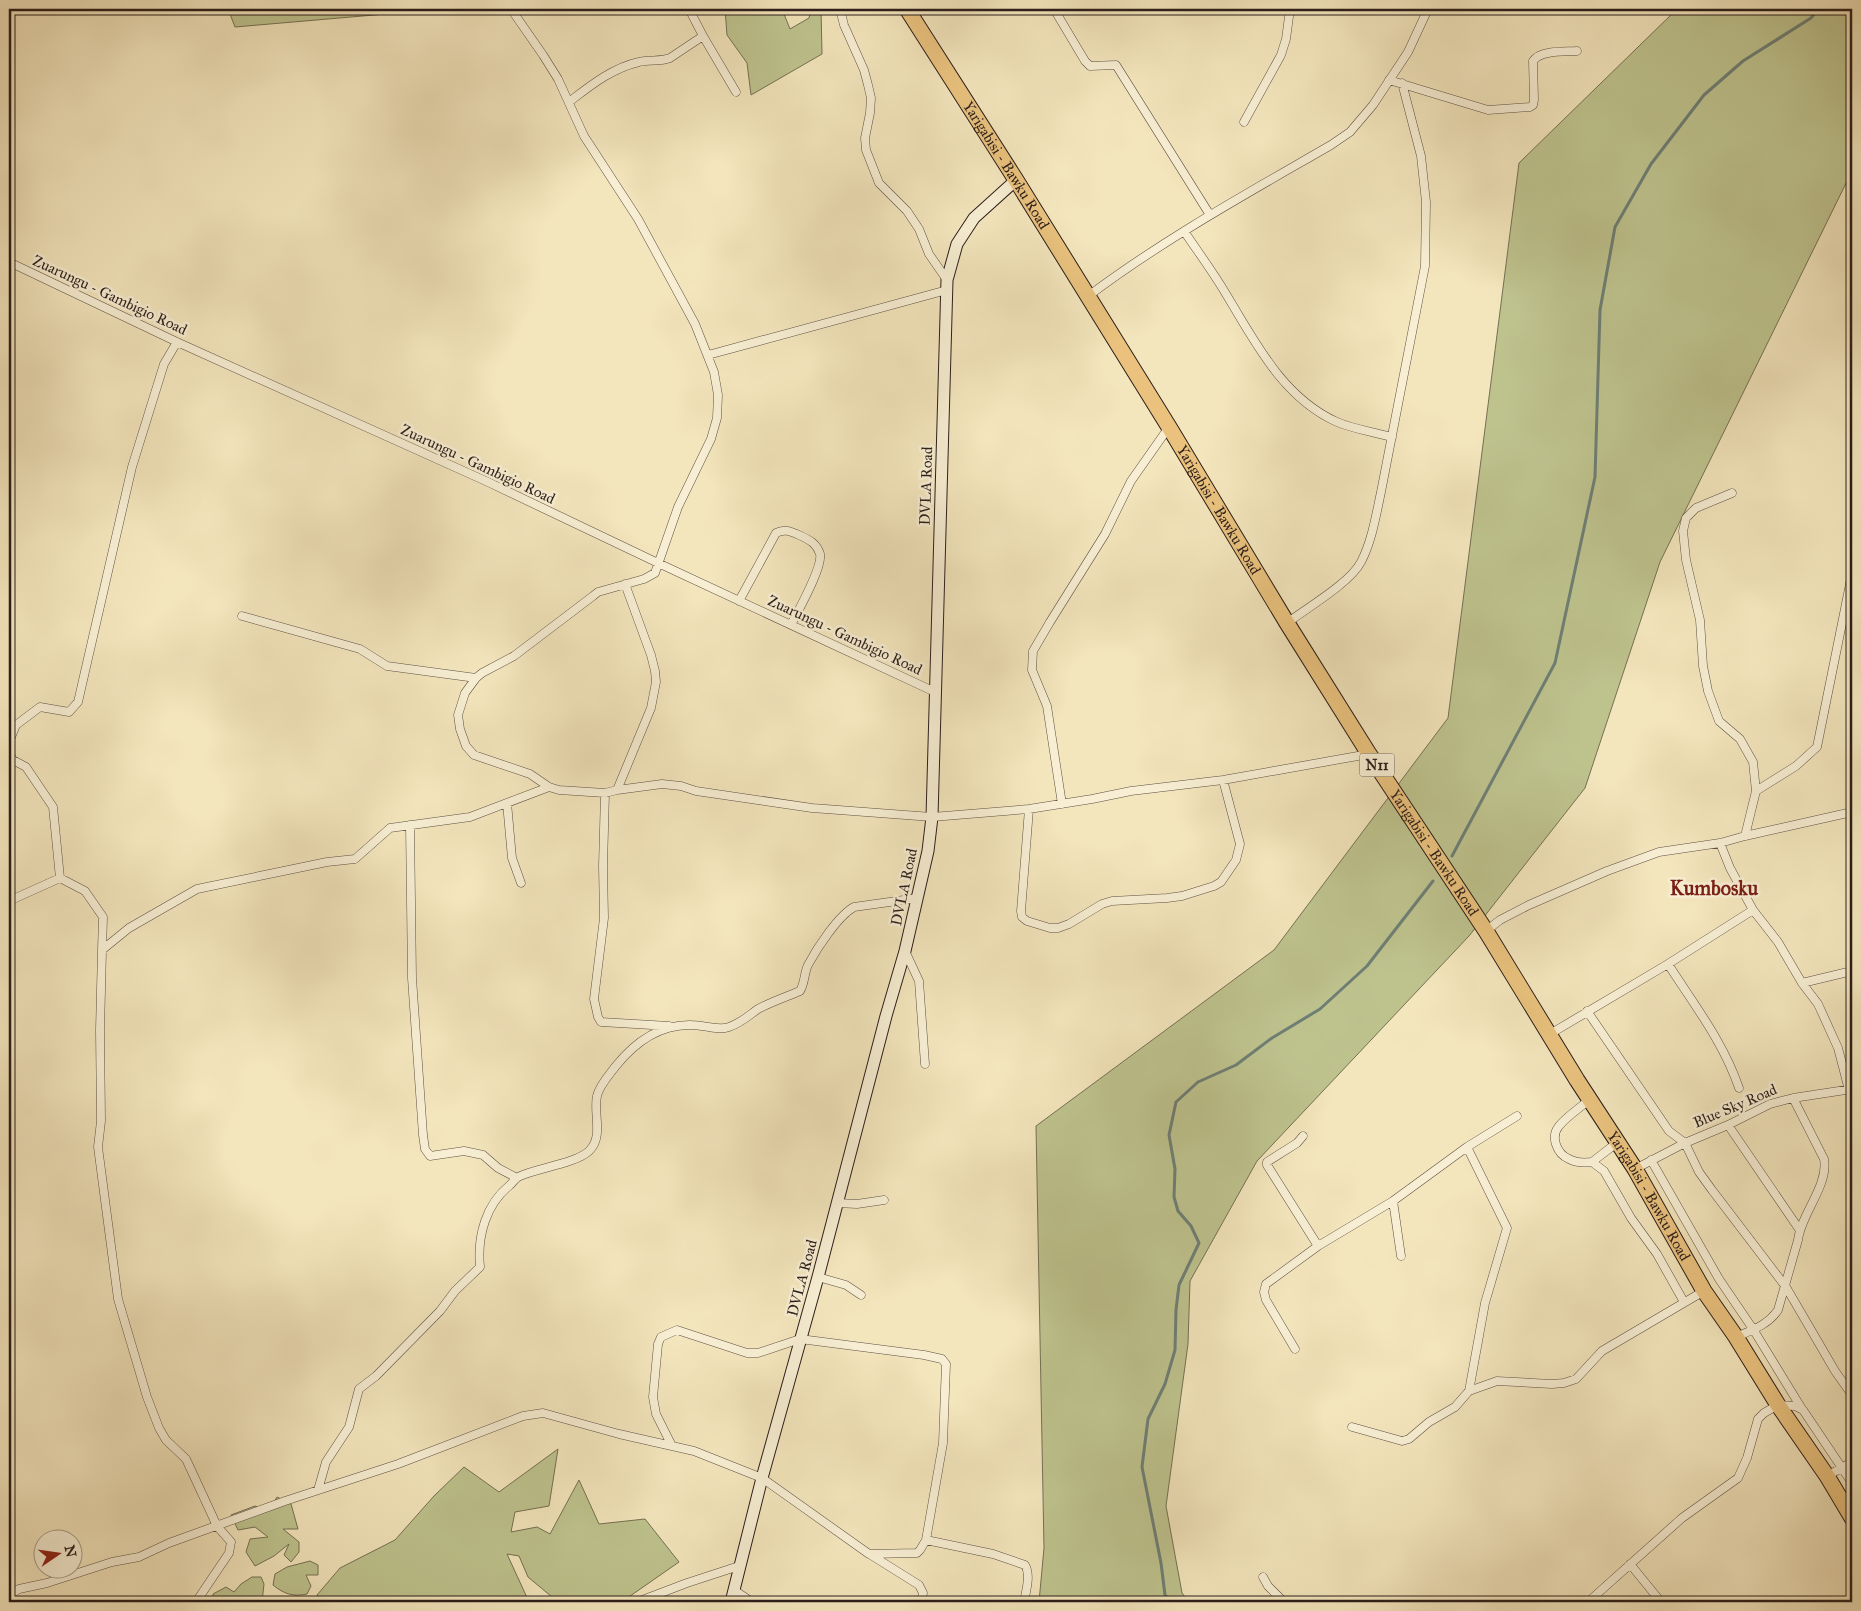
<svg xmlns="http://www.w3.org/2000/svg" width="1861" height="1611" font-family="'IM FELL Great Primer',serif">
<style>
.green{fill:#bec38e;stroke:#747054}
.lines{fill:none;stroke-linecap:round;stroke-linejoin:round}
.stream{stroke:#6e7f75;stroke-width:3}
.street-casing{stroke:#5d5042;stroke-width:9}
.secondary-casing{stroke:#2b1e1a;stroke-width:13}
.highway-casing{stroke:#2b1e1a;stroke-width:17}
.street{stroke:#f7eed3;stroke-width:8}
.secondary{stroke:#f7eed3;stroke-width:11}
.highway{stroke:#eac27e;stroke-width:15}
.labels{text-anchor:middle;stroke-width:5;stroke-linejoin:round;paint-order:stroke}
.shield{fill:#f7eed3;stroke:#685c52;stroke-width:1}
.shield-label{font-size:14px;font-weight:bold;fill:#2b1e1a}
.street-label{font-size:15px;fill:#2b1e1a;stroke:#f7eed3}
.district-label{font-size:20px;font-weight:bold;fill:#7a1f14;stroke:#f7eed3}
</style>
<rect width="100%" height="100%" fill="#f3e5bc"/>
<filter id="stains"><feTurbulence type="fractalNoise" baseFrequency=".004" numOctaves="4"/><feColorMatrix values="0 0 0 0 .2 0 0 0 0 .09 0 0 0 0 .02 0 0 0 .5 -.17"/></filter>
<radialGradient id="worn" r=".72"><stop offset=".6" stop-color="#630" stop-opacity="0"/><stop offset="1" stop-color="#630" stop-opacity=".3"/></radialGradient>
<!-- green -->
<path class="green" d="M228,9h181v3l-174,15z
M725,9h57l8,20 19,-11 2,-9h10l1,45 -71,41 -4,-32 -20,-28z
M1677,9h175v162l-192,391 -75,226 -116,148 -212,225 -67,120 -2,63 -22,162 16,87 7,9h-150l5,-54 -8,-422 238,-176 174,-232 71,-555z
M558,1449l-9,57 -34,6 -4,20 26,-5 13,7 29,-54 20,44 46,-5 34,43 -56,39 -7,1h-58l-30,-25 -9,-21 -12,-2 22,48h-211l-1,-7 23,-27 55,-28 39,-44 30,-29 35,25z
M277,1497l14,7 7,25h-15l16,13v10l-8,10 -7,-7 5,-11 -15,12 -19,10 -9,-14 4,-13 18,-2 -13,-10 -17,3 -7,-15 24,-9 14,5z
M310,1561l8,4v10h-12l5,11 -4,8c-14,3 -23,0 -34,-9l2,-11 12,-7z
M252,1577h9l3,7 -2,18h-71l-1,-2 23,2v-8l13,-7 8,5 7,-8z"/>
<g class="lines">
<!-- stream -->
<path class="stream" d="M1452,856l103,-193 40,-186 5,-167 15,-83 36,-63 53,-69 39,-34 68,-43 7,-9
M1171,1602l-6,-7 -4,-32 -19,-96 6,-48 17,-35 10,-34 1,-40 3,-25 20,-42 -8,-17 -13,-15 -4,-14 1,-28 -6,-34 7,-33 22,-20 38,-17 36,-27 48,-29 47,-43 66,-85"/>
<defs>
<path id="street" d="M511,9l32,46 15,24 26,57 54,83 57,105 19,48 4,23 -1,23 -6,21 -33,68 -23,66 -11,6 -46,13 -5,4 -79,60 -32,17 -6,5 -11,15 -7,22 2,14 6,17 8,9 56,19 19,13 10,3 46,3 12,-3 45,-6 19,2 15,5 116,17 120,9 97,-8 63,-10 39,-8 92,-11 146,-26
M689,9l14,27 33,56
M840,9l4,16 20,45 4,15 3,13 -1,15 -5,25 1,12 13,33 28,28 12,18 10,25 18,26
M1054,9l31,52 5,5 26,-1 94,150
M1389,80l99,30 42,-3 3,-2 1,-5 -1,-39c7,-11 32,-9 44,-10
M569,102c21,-16 43,-34 70,-40 10,-3 21,0 31,-4l33,-22
M1244,122l37,-67 5,-16 4,-30
M1184,231c14,21 29,41 42,63 29,48 57,104 111,128 16,7 37,10 55,15
M9,262l168,80 311,140 170,81 277,129
M1087,297c77,-58 161,-104 244,-152l19,-13 23,-27 35,-53 20,-43
M708,355l239,-65
M1732,493l-36,15 -10,10 -3,13 3,29 14,60 3,46 5,25 11,30 21,18 13,23 3,29
M739,601l37,-68c9,-5 16,-1 25,3 9,4 16,8 19,18 3,13 -22,57 -29,71
M242,616l118,33 27,17 89,12
M1287,623c20,-15 63,-40 74,-61 11,-21 15,-47 20,-70l44,-226 1,-64 -5,-46 -19,-73
M9,742l7,-17 24,-18 29,5 9,-10 54,-235 32,-103 13,-22
M9,753l4,7 13,7 27,40 7,71
M617,790l34,-82 5,-26 -1,-11 -4,-16 -26,-71
M605,793l-2,73 1,52 -10,81 4,18 3,5 68,4
M507,803l5,55 9,25
M1062,804l-15,-98 -15,-36 1,-19 17,-29 55,-88 26,-53 38,-54
M1029,809l-8,102 1,6 5,4 23,7h8l11,-4 33,-20 10,-3 55,-3 15,-2 32,-10 7,-4 15,-22 4,-16 -17,-64
M410,825l2,153 11,157 2,14 5,7 34,-5 19,4 15,13 19,10
M1745,836l11,-45 40,-25 21,-19 35,-173
M1720,843l10,25 23,42 25,32 24,41 16,21 20,44 11,42
M9,901l51,-23 25,13 18,26 -1,33
M1486,931l14,-11 29,-15 78,-34 52,-19 61,-9 25,-7 107,-24
M905,951l14,30 6,83
M1668,964c25,39 56,79 71,124
M1802,983l50,-12
M1587,1011l82,120 16,12 14,29 13,18 74,97 49,84 17,24
M1550,1034l118,-70 85,-54
M1590,1099c-10,9 -23,17 -31,27 -9,11 -2,28 10,33 7,4 15,4 23,3l12,9 27,47 26,36 27,48
M1728,1125l71,104
M1303,1136l-6,7 -30,19v3l51,81
M1651,1160l68,119 34,50 49,80
M1592,1162l26,-20
M1635,1169l50,-26 43,-18 42,-21 23,-6 59,-9
M1393,1201l8,55
M837,1203l20,1 27,-4
M818,1277l28,8 15,10
M1736,1337c16,-7 32,-12 42,-27l20,-70c3,-26 31,-55 26,-81l-31,-61
M1295,1349l-29,-49 -2,-8 2,-8 52,-38 75,-45 74,-54 50,-31
M1469,1391l28,-10 55,3 12,-1 12,-4 26,-28 102,-60
M1352,1427l50,14 7,-2 20,-17 26,-15 14,-16 16,-88 22,-75 -40,-81
M1827,1476l25,-14
M318,1490l8,-28 23,-35 10,-38 17,-13 64,-65 15,-20 25,-24c-3,-31 6,-63 30,-82 3,-3 5,-6 8,-8 18,-9 57,-13 71,-26 15,-14 4,-38 8,-55 2,-10 12,-21 18,-29 19,-24 44,-43 77,-42 12,0 26,6 37,2 12,-4 19,-11 29,-18 13,-7 28,-12 42,-18 5,-8 4,-18 8,-26 9,-17 30,-49 46,-58l64,-9
M926,1540l67,14 32,11c6,10 1,26 -1,37
M871,1555l48,30 4,8 -2,9
M1630,1564l31,38
M1263,1577l5,9 16,16
M734,1590l18,12
M9,1595l10,-6 28,-6 65,-21 27,-5 30,-14 116,-42 113,-37 125,-48 20,-3 76,21 75,17 68,27 107,76 48,-1 3,-3 6,-10 17,-97 3,-79 -4,-5 -18,-4 -124,-16 -42,14h-11l-70,-23 -16,7 -3,7 -5,53 3,17 15,30
M196,1602l33,-49 2,-11 -14,-16 -31,-67 -20,-19 -7,-12 -12,-31 -29,-98 -20,-152 3,-26 -1,-91 2,-80 27,-22 68,-39 130,-27 28,-3 35,-31 80,-11 79,-30
M637,1602l50,-19 52,-17
M1588,1602l94,-84 56,-40 9,-20 11,-39 6,-6 14,-8 17,1 8,4 49,73"/>
<path id="secondary" d="M731,1602l31,-124 56,-201 68,-261 19,-65 23,-100 4,-34 15,-537 10,-36 17,-26 42,-38"/>
<g id="highway">
<path id="s1" d="M907,9l109,171 153,247 118,196 82,131 117,177 91,149 58,89 69,122 32,46 42,68 49,71 25,42"/>
</g>
</defs>
<!-- street casing -->
<use href="#street" class="street-casing"/>
<!-- secondary casing -->
<use href="#secondary" class="secondary-casing"/>
<!-- highway casing -->
<use href="#highway" class="highway-casing"/>
<!-- street -->
<use href="#street" class="street"/>
<!-- secondary -->
<use href="#secondary" class="secondary"/>
<!-- highway -->
<use href="#highway" class="highway"/>
</g>
<g class="labels">
<!-- shield labels -->
<rect class="shield" x="1359.5" y="753.5" width="35" height="23" rx="4"/>
<g class="shield-label">
<text x="1377" y="770">N11</text>
</g>
<!-- street labels -->
<g class="street-label">
<text dy="5" stroke="none"><textPath href="#s1" startOffset="185">Yarigabisi - Bawku Road</textPath></text>
<text transform="translate(110 295) rotate(25)" y="5">Zuarungu - Gambigio Road</text>
<text transform="translate(478 464) rotate(25)" y="5">Zuarungu - Gambigio Road</text>
<text transform="translate(926 486) rotate(-88)" y="5">DVLA Road</text>
<text dy="5" stroke="none"><textPath href="#s1" startOffset="590">Yarigabisi - Bawku Road</textPath></text>
<text transform="translate(845 635) rotate(25)" y="5">Zuarungu - Gambigio Road</text>
<text dy="5" stroke="none"><textPath href="#s1" startOffset="995">Yarigabisi - Bawku Road</textPath></text>
<text transform="translate(904 887) rotate(-78)" y="5">DVLA Road</text>
<text transform="translate(1735 1106) rotate(-23)" y="5">Blue Sky Road</text>
<text dy="5" stroke="none"><textPath href="#s1" startOffset="1400">Yarigabisi - Bawku Road</textPath></text>
<text transform="translate(802 1278) rotate(-75)" y="5">DVLA Road</text>
</g>
<!-- district labels -->
<g class="district-label">
<text x="1714" y="895">Kumbosku</text>
</g>
</g>
<!-- margin -->
<rect width="1861" height="1611" fill="none" stroke="#f3e5bc" stroke-width="30"/>
<rect x="10" y="10" width="1841" height="1591" fill="none" stroke="#2b1e1a" stroke-width="2.5"/>
<rect x="15" y="15" width="1831" height="1581" fill="none" stroke="#2b1e1a"/>
<!-- north arrow -->
<g transform="translate(58 1554) rotate(77)"><circle r="24" fill="#f7eed3" stroke="#a59b89"/>
<path d="M0-4L9 19L0 12L-9 19Z" fill="#8f2418"/>
<text y="-8" font-size="14" font-weight="bold" text-anchor="middle" fill="#2b1e1a">N</text>
</g>
<rect width="100%" height="100%" filter="url(#stains)"/>
<rect width="100%" height="100%" fill="url(#worn)"/>
</svg>
